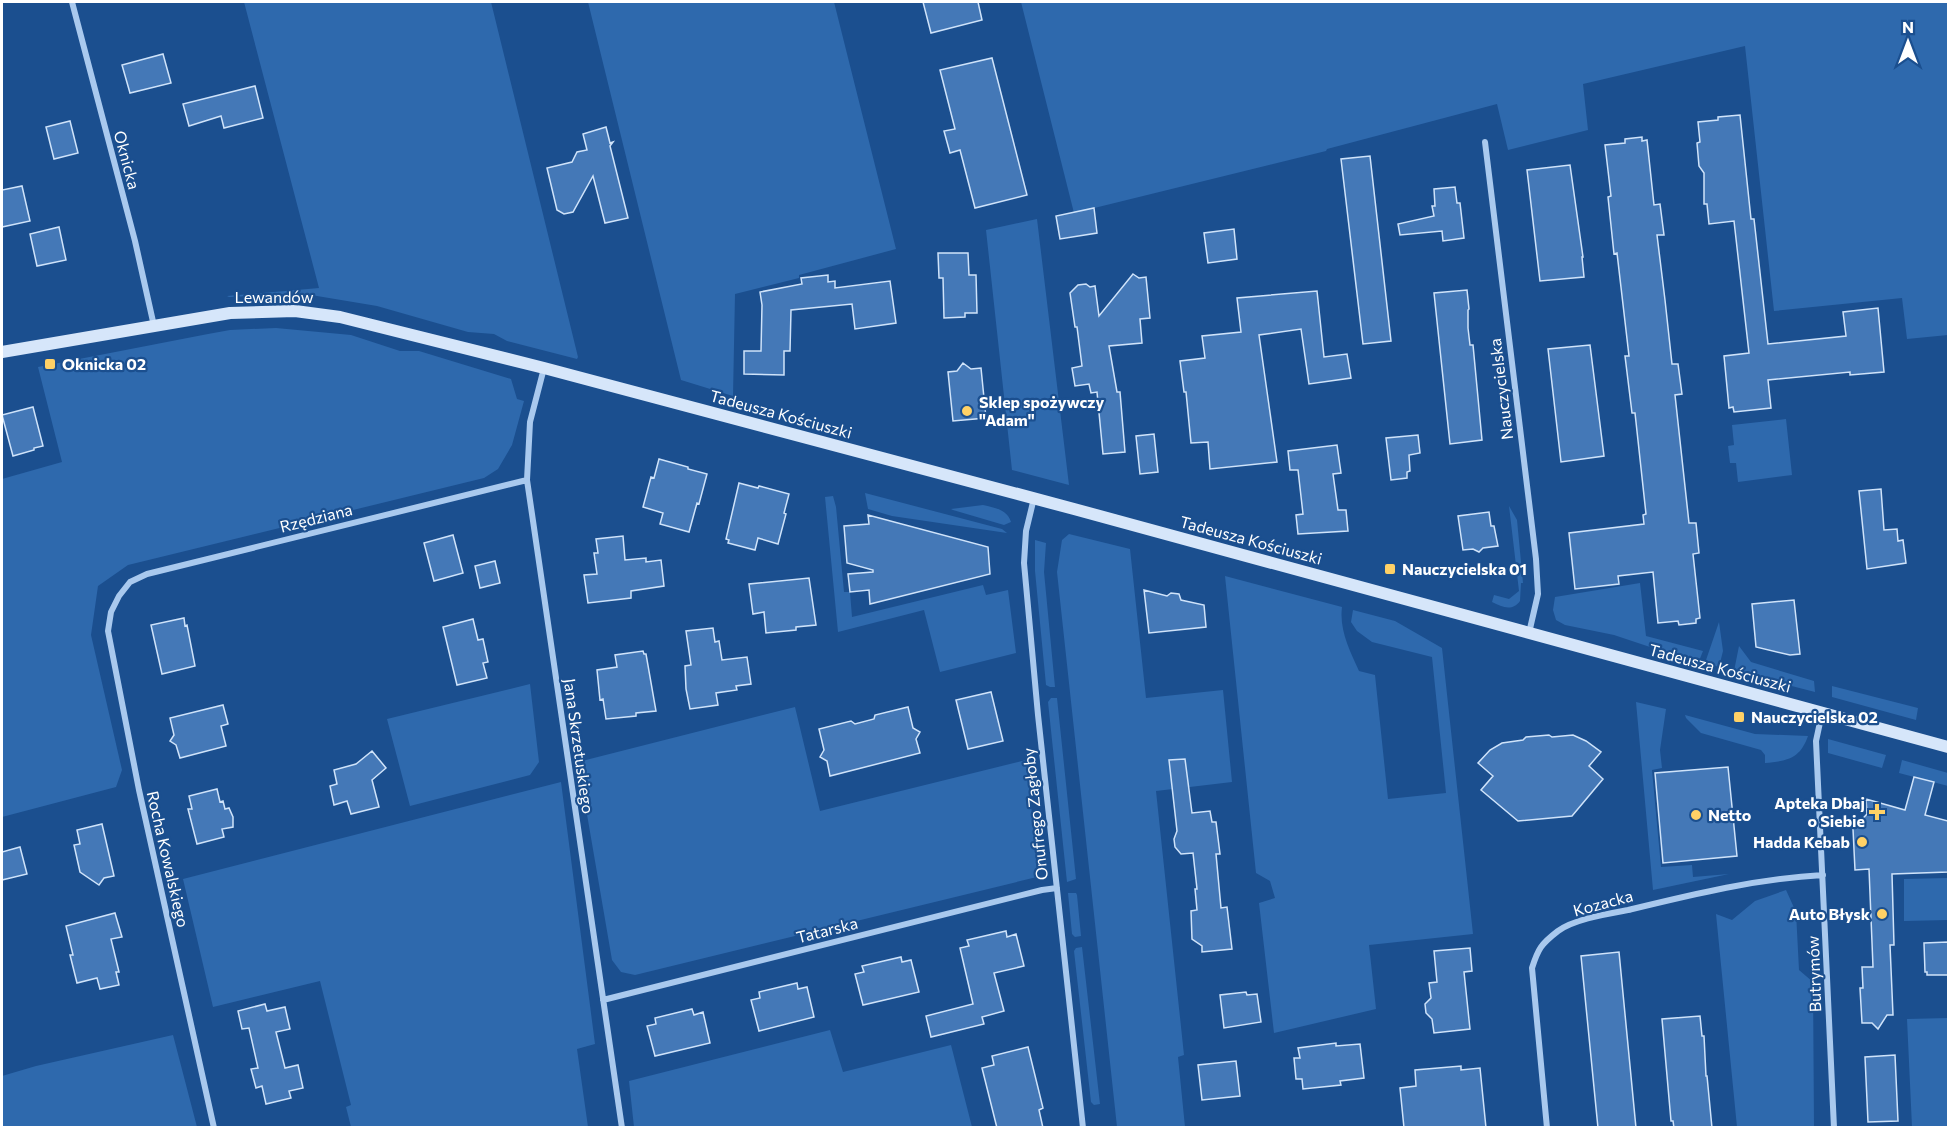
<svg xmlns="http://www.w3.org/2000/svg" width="1950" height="1129" font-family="Commissioner,sans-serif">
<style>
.green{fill:#2e69ad}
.building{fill:#4478b7;stroke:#cfe3fa;stroke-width:1.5}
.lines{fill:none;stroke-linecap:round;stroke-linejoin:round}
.street{stroke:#a9c9ee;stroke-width:6}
.secondary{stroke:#d6e6fa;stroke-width:12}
.poi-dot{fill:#ffd166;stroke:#1b4f8f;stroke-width:2}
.labels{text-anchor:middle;stroke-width:4.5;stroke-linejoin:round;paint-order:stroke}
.street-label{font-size:16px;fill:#fff;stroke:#1b4f8f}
.poi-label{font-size:16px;font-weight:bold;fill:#fff;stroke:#1b4f8f;text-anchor:start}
</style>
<rect width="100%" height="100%" fill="#1b4f8f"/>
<!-- green -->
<path class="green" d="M244,2h247l87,355 -1,2 -70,-18 -13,-7 -26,-2 -91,-26 -66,-11 -22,-1 -60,3 -2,-1 92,-8z
M588,2h246l62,247 -97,26v3l-64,16 -2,102 -52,-16z
M1021,2h927v333l-41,4 -5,-41 -128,13 -29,-265 -162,38 5,46 -80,20 -11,-46 -170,45 -1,2 -252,62z
M1037,219l32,266 -57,-15 -26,-240z
M276,328l75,7 49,16h19l92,28 6,20 7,2 -12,44 -14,24 -14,9 -356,87 -30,21 -7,49 31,135 -6,17 -114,30v-338l60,-17 -24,-95 170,-33 22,-4z
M1786,419l6,56 -54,7 -2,-19h-6l-2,-17 6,-1 -2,-20z
M865,493l137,36 5,4 -115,-17 -24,-7z
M833,496l3,11 8,85h6l2,25 131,-32 3,10 22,-5 8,63 -76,19 -16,-62 -86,22 -13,-135z
M983,505c12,3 24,4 28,17l-7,3 -51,-15 -2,-1z
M1509,506l8,14 6,63h-2l-1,18c-8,11 -18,6 -28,1l2,-7 15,4 10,-8z
M1069,534l61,15 16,149 77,-8 9,92 -76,9 28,264 -6,2 7,70h-68l-60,-555 5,-32z
M1035,540l11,3 -2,29 11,115h-5l-4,-2 -11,-114z
M1225,576l117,31c-3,23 8,44 17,64l16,4 13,124 58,-6 -14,-136 -60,-15 -15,-11 -6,-9 2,-12 42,11 47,27 31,286 -104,11 7,64 -102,24 -15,-130 16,-5 -5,-17 -14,-8z
M1640,583l6,53 57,15 -4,10 -46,-13 -39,-13 -49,-10 -9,-5 -3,-10 2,-13z
M1719,622l4,29 -4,16 -14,-4z
M1739,646l12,16 63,19 1,11 -81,-21z
M530,684l9,78 -9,13 -120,31 -23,-87z
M1832,686l86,22 -2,12 -84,-23z
M1051,698h6l19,181 -9,3 -19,-180z
M1636,702l30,7 -6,41 2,18 -10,2 9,97 31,-2 1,12 36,-3 -76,16z
M795,707l25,104 206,-51 10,91 1,26 -402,98 -14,-3 -9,-12 -34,-198z
M1685,715l70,19 53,2c-8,23 -21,25 -43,27v-8l-4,-5 -60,-17 -15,-15z
M1828,739l58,16 -4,13 -54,-15z
M1902,760l46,13v13l-49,-13z
M561,782l34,262 -18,5 11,78h-237l-5,-20 5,-2 -31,-124 -107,26 -30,-128z
M1948,878v42l-44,1v-42z
M1786,890l10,22 3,58 14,12 1,145h-77l-21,-213 16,6 23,-19z
M1068,893h8l1,2 4,41 -6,1 -3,-3z
M1082,947l18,157 -6,1 -3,-3 -17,-151 2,-3z
M1948,1018v109h-36l-5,-108z
M830,1030l13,42 108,-27 21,82h-338l-5,-46z
M173,1035l24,92h-195v-51l34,-10z"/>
<!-- building -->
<path class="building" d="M923,2h55l4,18 -51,13z
M163,54l8,29 -41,10 -8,-28z
M992,58l35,137 -52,13 -15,-58 -10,3 -6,-22 11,-2 -15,-59z
M255,86l8,32 -39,10 -3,-12 -32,10 -6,-22z
M1740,115l11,104h3l14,125 78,-8 -3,-24 35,-4 6,64 -34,3v-3l-82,8 3,28 -37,4 -1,-5 -4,1 -5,-52 25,-3 -15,-132 -25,3 -2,-20h-3v-31l-5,-7 -2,-23 3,-1 -2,-20 20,-2v-3z
M70,121l8,32 -24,6 -8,-32z
M606,127l4,16 3,-1 -3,4 18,72 -23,5 -12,-47 -20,36 -9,2 -7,-4 -10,-42 25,-6 5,-10 10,-2 -4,-16z
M1642,137v4l5,-1 7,65 6,-1 4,31h-7l8,65 7,64h6l4,30 -7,1 14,128h7l3,30 -6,1 7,64 -4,1v4l-17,2 -1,-4 -20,2 -5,-51 -35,4 1,8 -44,5 -6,-56 75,-9 -1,-9 3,-1 -11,-101h-3l-7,-57h4l-12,-103 -3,1 -6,-57 3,-1 -6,-51 20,-2v-4z
M1370,156l21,185 -28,3 -22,-185z
M1570,165l13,92h-1l2,20 -44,4 -13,-111z
M22,186l8,35 -28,6v-37z
M1455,187l2,16h3l4,35 -21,3 -1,-10 -42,4 -2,-11 36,-8 -2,-10h3l-1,-17z
M1094,208l3,25 -37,6 -4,-23z
M59,227l7,33 -29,6 -7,-32z
M1234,229l3,30 -29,4 -4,-30z
M938,253h30l1,22h7l1,38h-12v4l-21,1 -1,-40h-4z
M1133,274l6,4 7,-1 4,41 -10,1 2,24 -33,3 8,46h3l5,60 -22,2 -6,-62 -6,1 -2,-9 -14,2 -3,-18 10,-2 -5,-39h-2l-5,-34 8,-8 8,-1 4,3 5,-1 4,30z
M828,275v7l7,-1v7l55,-7 6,42 -41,6 -3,-25 -61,6 -1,41h-6v24l-40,-1v-23h17l1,-46 -2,-13 42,-8 -1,-6z
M1467,290l2,19 -1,1v18l2,17h3l9,95 -32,4 -16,-151z
M1317,291l7,66 23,-3 4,24 -42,6 -8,-55 -42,6 18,127 -67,7 -2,-27 -17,1 -5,-51h-2l-4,-31 25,-3 -3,-22 39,-4 -4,-34z
M1590,345l14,111 -43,6 -13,-113z
M963,363l8,6 10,-1 5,50 -33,3 -5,-49 9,-1z
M33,407l10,39 -9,2v2l-21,6 -11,-41z
M1154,434l4,38 -18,2 -4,-38z
M1418,435l2,18 -11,2 1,16 -3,1v6l-16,2 -5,-42z
M1337,445l4,28 -8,1 5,36h8l2,21 -50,3 -2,-19 7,-1 -5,-44h-8l-2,-19z
M659,459l29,8v2l19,5 -8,30 -2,-1 -8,29 -29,-8 3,-11 -20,-6 8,-30 3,1z
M739,483l19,5 1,-2 30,8 -5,19 2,1 -8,30 -20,-6 -3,12 -27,-7 1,-3 -3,-1z
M1881,489l3,41 13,-1 1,12 5,-1 3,23 -39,6 -8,-78z
M1489,512l2,14h3l4,20 -15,2 -4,4 -6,-3 -10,1 -5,-34z
M868,515l120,32 2,27 -120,30 -1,-14 -19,2 -2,-18 25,-2v-2l-26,-7 -3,-37 25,-2z
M453,535l10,38 -29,8 -10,-38z
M623,536l2,24 21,-2v4l15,-2 3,26 -33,5v7l-43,5 -4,-28 13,-1 -3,-21h4l-2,-14z
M495,561l5,22 -20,5 -5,-22z
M809,578l7,47 -20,2v3l-30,3 -2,-21 -11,2 -4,-30z
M1144,590l23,6 4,-3 8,1 2,6 23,5 2,22 -57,6z
M1794,600l6,54 -10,1 -34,-8 -4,-43z
M184,618l1,8 2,-1 8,41 -33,8 -11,-49z
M473,619l5,21 5,-1 5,23 -5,1 4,15 -30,7 -14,-58z
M713,628l2,14 4,-1 3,19 25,-3 4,27 -15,2 1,4 -21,3 2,12 -28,4 -4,-20 -1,-23 6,-1 -5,-34z
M643,651l1,3h2l10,57 -20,2v3l-30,3 -3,-20 -3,1 -3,-30 20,-3 -2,-12z
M991,692l12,49 -35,8 -12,-49z
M223,705l5,19 -7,2 5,20 -46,12 -4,-13 -6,-4 4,-6 -4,-17z
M908,707l5,21 7,4 -4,7 4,14 -90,23 -3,-15 -7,-4 4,-7 -5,-21 32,-8 4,3 19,-5 1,-4z
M1549,735l3,2 21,-2 13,6 15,11 -12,14 14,13 -31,37 -54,5 -37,-31 12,-14 -15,-13 12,-13 12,-7 21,-3 3,-3z
M372,751l14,17 -14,12 7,27 -28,7 -4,-13 -13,4 -4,-19 7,-2 -3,-14 22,-6z
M1185,759l7,54 18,-2 2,11h4l4,32h-4l5,54 6,-1 5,42 -30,3v-6l-10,-7 -1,-28 6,-1 -2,-21h2l-4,-36 -12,1 -6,-7 -1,-8 3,-8 -8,-71z
M1728,767l9,89 -74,7 -8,-90z
M1914,777l20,5 -9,33 23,6v51l-56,2 2,71h-4l3,70h-6l-9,14 -6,-6h-10l-2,-35h3l-1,-21h11l-4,-98 -14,1 -2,-41 14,-15 -1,-15 39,11z
M217,789l3,13 3,-1 2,8 4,-1 4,9v10l-11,2 2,8 -27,7 -9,-35h4l-3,-13z
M102,824l12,52 -10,2 -5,7 -19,-13 -6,-27 6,-1 -3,-14z
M20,847l7,27 -25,6v-28z
M115,913l7,24 -11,2 8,33h-3l3,13 -19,4 -3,-11 -20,5 -7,-28h3l-7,-29z
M1006,931l1,6 9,-3 8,32 -30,7 10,38 -22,6 2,7 -53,13 -5,-21 47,-12 -13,-56 9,-2 -2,-6z
M1948,942v33h-21v-3h-2l-1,-29z
M1470,948l2,23 -8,1 6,57 -36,4 -2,-14 -6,-6 -1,-9 6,-6 -2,-15 8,-1 -3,-31z
M1619,952l17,176h-38l-17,-172z
M901,957l1,5 9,-2 8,32 -56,13 -8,-31 9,-2 -2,-6z
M797,983l1,6 9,-2 7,30 -55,14 -8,-31 9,-2 -1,-6z
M1246,992l1,3 10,-1 4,28 -37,6 -4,-33z
M265,1004l2,7 18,-4 5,22 -14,3 9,36 13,-3 5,23 -14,3 2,7 -25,6 -4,-18 -6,2 -5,-19 7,-1 -9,-40 -7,1 -4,-18z
M692,1009l2,6 9,-3 7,31 -55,13 -8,-30 9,-2 -1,-6z
M1700,1016l2,20h2l2,40h1l5,52h-38l-1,-7h-2l-9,-102z
M1336,1043v3l24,-2 4,34 -24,3 1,4 -38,4 -1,-10h-6l-2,-21h6l-2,-10z
M1028,1047l15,61 -4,2 4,18h-46l-15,-60 12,-3 -2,-9z
M1895,1055l3,66 -30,1 -3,-65z
M1236,1061l4,35 -38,4 -4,-35z
M1461,1066v4l19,-2 6,60h-82l-4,-40 16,-2 -1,-16z"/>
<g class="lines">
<!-- street -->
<path class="street" d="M72,2l63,239 19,85
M1485,142l51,417 2,35 -9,39
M544,368l-14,54 -3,58 95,648
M1034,498l-8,33 -2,32 14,152 45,413
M1822,713l-6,28 18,387
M603,1000l439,-110 15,-2
M214,1128l-75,-338 -31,-159 3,-19 8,-16 11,-14 17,-8 380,-94
M1547,1128l-15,-160c6,-19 9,-24 26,-37 17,-12 49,-17 70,-21 66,-16 127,-31 195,-35"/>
<!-- secondary -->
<path class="secondary" d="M2,352l228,-39 65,-2 45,6 204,51 530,141 874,238"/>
</g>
<!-- markers -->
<g class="poi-dot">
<rect x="44" y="358" width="12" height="12" rx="3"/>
<circle cx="967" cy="411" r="6"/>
<rect x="1384" y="563" width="12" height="12" rx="3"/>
<rect x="1733" y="711" width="12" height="12" rx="3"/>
<path d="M1874 803h6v6h6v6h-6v6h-6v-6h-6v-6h6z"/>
<circle cx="1696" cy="815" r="6"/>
<circle cx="1862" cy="842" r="6"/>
<circle cx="1882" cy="914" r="6"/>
</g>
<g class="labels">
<!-- street labels -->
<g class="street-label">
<text transform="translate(127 160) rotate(75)" y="6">Oknicka</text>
<text x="274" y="303">Lewandów</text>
<text transform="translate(1501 389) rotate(-97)" y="6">Nauczycielska</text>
<text transform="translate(781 414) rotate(15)" y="6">Tadeusza Kościuszki</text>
<text transform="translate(316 518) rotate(-14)" y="6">Rzędziana</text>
<text transform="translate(1251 540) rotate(15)" y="6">Tadeusza Kościuszki</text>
<text transform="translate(1720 668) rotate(15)" y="6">Tadeusza Kościuszki</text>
<text transform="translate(579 746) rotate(82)" y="6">Jana Skrzetuskiego</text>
<text transform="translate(1035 814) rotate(-96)" y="6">Onufrego Zagłoby</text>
<text transform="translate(168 859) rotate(77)" y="6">Rocha Kowalskiego</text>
<text transform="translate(1603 903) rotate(-15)" y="6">Kozacka</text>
<text transform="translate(827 930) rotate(-14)" y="6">Tatarska</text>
<text transform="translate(1814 974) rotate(-92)" y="6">Butrymów</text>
</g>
<!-- poi labels -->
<g class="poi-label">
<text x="62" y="370">Oknicka 02</text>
<text x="979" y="408">Sklep spożywczy<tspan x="979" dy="18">"Adam"</tspan></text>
<text x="1402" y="575">Nauczycielska 01</text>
<text x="1751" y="723">Nauczycielska 02</text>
<text x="1865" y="809" text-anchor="end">Apteka Dbaj<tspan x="1865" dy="18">o Siebie</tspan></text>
<text x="1708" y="821">Netto</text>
<text x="1850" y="848" text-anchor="end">Hadda Kebab</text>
<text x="1870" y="920" text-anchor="end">Auto Błysk</text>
</g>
</g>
<!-- border -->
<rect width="1950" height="1129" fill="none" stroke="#ffffff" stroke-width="6"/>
<!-- north arrow -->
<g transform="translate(1908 42)" stroke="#1b4f8f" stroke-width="4.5" paint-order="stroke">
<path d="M0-4.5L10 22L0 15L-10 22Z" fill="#ffffff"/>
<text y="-9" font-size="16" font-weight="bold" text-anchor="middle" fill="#ffffff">N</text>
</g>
</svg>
